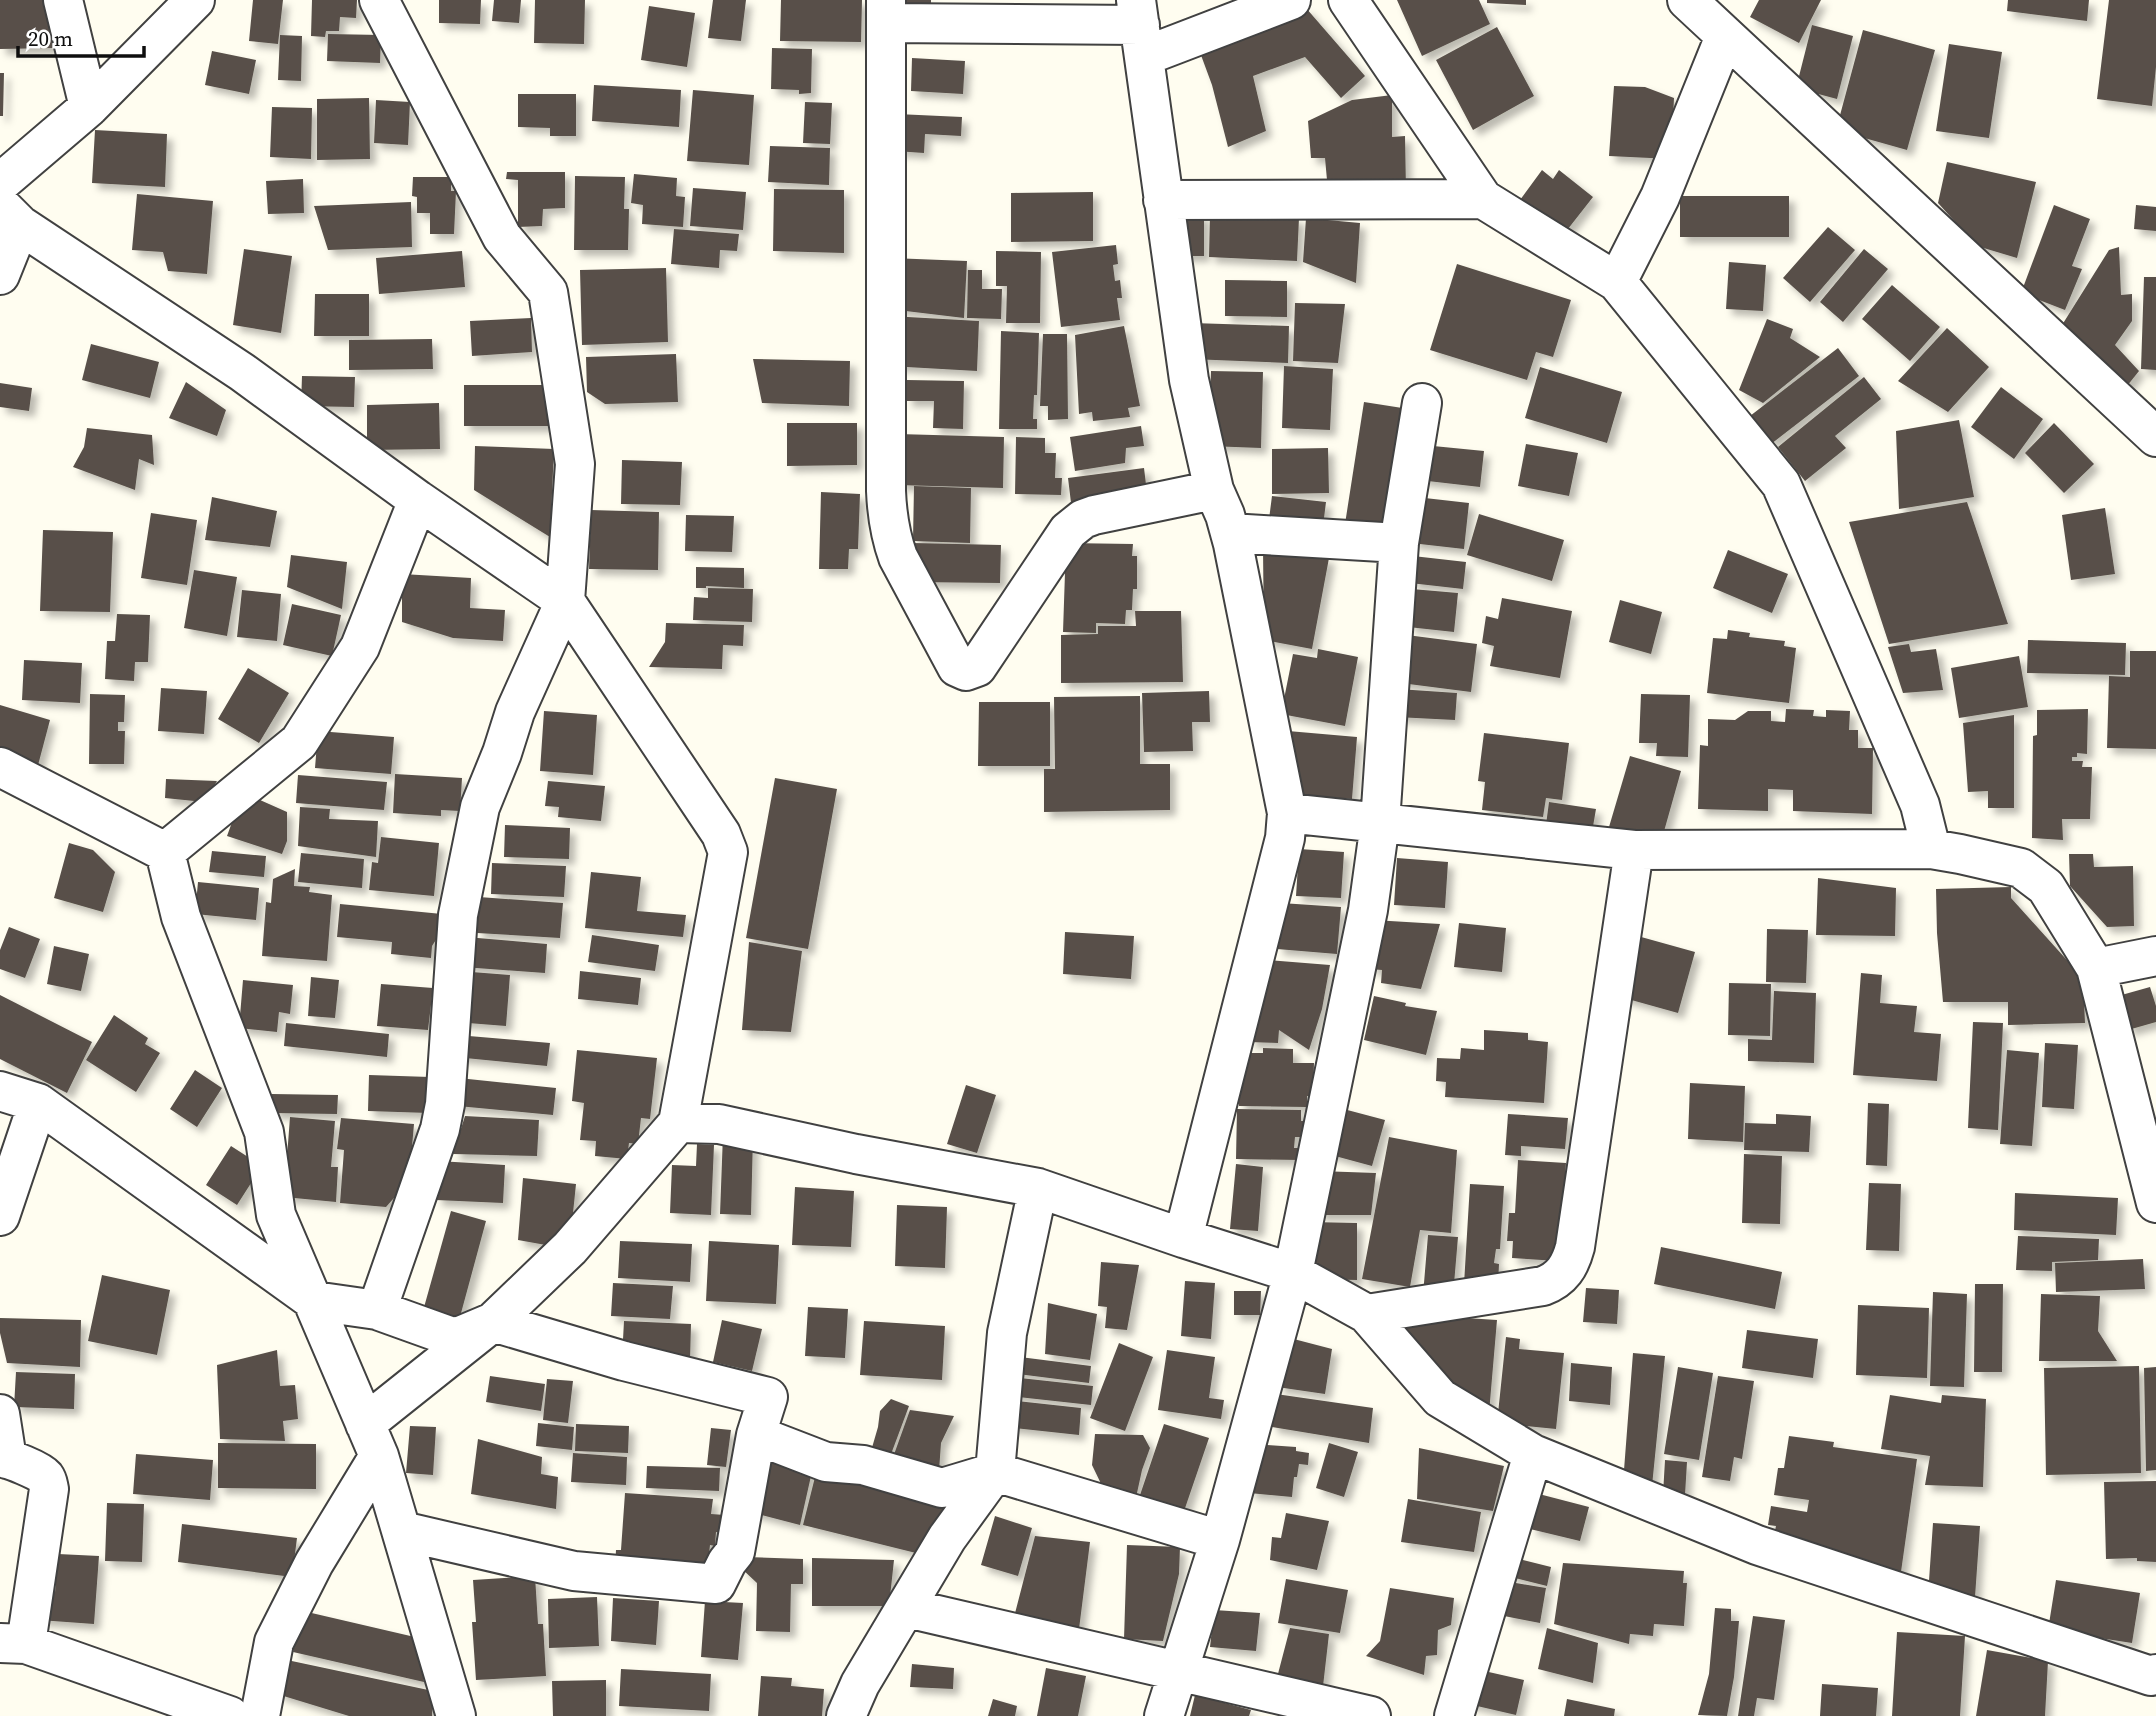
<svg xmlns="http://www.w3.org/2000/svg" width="2156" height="1716" font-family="'Source Serif 4',serif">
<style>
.building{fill:#585049;filter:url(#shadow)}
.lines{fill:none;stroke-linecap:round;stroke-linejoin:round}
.street-casing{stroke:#414141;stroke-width:42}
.street{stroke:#fff;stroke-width:38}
</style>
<defs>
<filter id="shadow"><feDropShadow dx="6" dy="6" stdDeviation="3.5" flood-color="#0004"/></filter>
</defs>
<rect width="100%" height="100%" fill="#fffdf0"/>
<!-- building -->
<path class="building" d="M0,0h48l5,15 1,33 -54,1z
M253,0h30l-5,44 -29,-3z
M312,0h45l-1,18 -16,-1 -1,14h-13l-1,6 -14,-1z
M439,0h42l-1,24 -41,-1z
M494,0h27l-2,23 -27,-2z
M535,0h50l-1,44 -50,-1z
M713,0h33l-5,41 -33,-3z
M781,0h81l-1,42 -81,-1z
M899,0h32v5l-33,-1z
M1397,0h82l11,24 -68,32z
M1487,0h39v5l-39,-2z
M1759,0h62l-22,43 -49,-26z
M2008,0h81l-2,21 -80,-10z
M2109,0h47v67l-4,39 -55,-7z
M649,6l46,7 -8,54 -46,-7z
M1306,8l59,68 -24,22 -36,-41 -52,19 13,55 -38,16 -16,-62 -14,-38z
M1812,25l41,11 -16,63 -41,-11z
M1497,27l37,69 -61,34 -37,-70z
M1863,30l72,20 -28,100 -71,-20z
M328,34l53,1 -1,28 -53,-2z
M280,35l22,1 -1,45 -23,-1z
M1949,44l53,8 -13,86 -53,-7z
M772,48l40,1 -1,44 -12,1v-4l-28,-1z
M212,51l44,9 -7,34 -44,-9z
M912,58l53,3 -2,33 -52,-3z
M0,73h4l-1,43h-3z
M594,85l87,5 -2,37 -87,-6z
M1614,86l31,1 29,11 -3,61 -62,-3z
M693,90l61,5 -5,70 -62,-4z
M518,94h58v42h-26v-8l-32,-1z
M1392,95v42l13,-1 1,54 -93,-9 14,-1 -2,-22h-14l-3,-37 44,-21z
M369,98l1,61 -53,1v-61z
M376,100l34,2 -2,43 -34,-2z
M805,102l27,1 -2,41 -27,-1z
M272,107l40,1 -1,51 -41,-2z
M897,114l65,3 -1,19 -36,-2 -1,19 -29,-2z
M95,130l72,4 -2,53 -73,-4z
M770,146l60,2 -1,37 -61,-3z
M1947,162l89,20 -19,76 -40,-12 -39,-43z
M1542,170l11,9 6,-9 34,27 -29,37 -44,-34z
M507,172h58v36l-22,1 -1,17 -24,1v-47l-12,-1z
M634,174l43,4 -1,18 9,1 -2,30 -41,-3 1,-19 -12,-2z
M575,176l50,1 -1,32h5l-1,41h-54z
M413,177h38v14h5l-2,43h-24v-21h-13v-16l-5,-1z
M303,179l1,34 -36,1 -2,-33z
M693,188l53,4 -3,38 -53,-4z
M774,189l70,1v63l-71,-2z
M1093,192v49l-82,1v-49z
M137,194l76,7 -6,73 -39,-3 -5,-19 -31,-2z
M1680,196h109v41h-109z
M411,202l1,45 -84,3 -14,-44z
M2054,205l36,14 -18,47 10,3 -17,41 -44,-17z
M2136,205l20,2v24l-22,-2z
M1179,213l25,1v42h-25z
M1210,214l89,4 -2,43 -88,-4z
M1306,218l54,5 -4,60 -53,-21z
M1828,227l27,23 -45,52 -27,-24z
M674,229l65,5 -2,17 -17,-1 -1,18 -48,-4z
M1116,245l2,19 -5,1 2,16 5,-1 2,18h-5l3,22 -59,7 -9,-75z
M2119,247l2,48 11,-1v27l-17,24 24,26 -20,25 -62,-63 52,-83z
M244,249l48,7 -11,77 -48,-8z
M1864,249l24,20 -45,53 -23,-20z
M462,251l3,36 -86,7 -3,-36z
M996,251l45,1 -1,71h-34l1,-37h-11z
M891,258l76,3 -3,57 -75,-9z
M1729,262l37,3 -3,46 -37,-2z
M1457,264l114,36 -18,57 -17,-5 -9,28 -97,-30z
M666,268l2,74 -86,3 -2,-75z
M968,270h14v19h20l-1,30 -34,-1z
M2144,277h12v93l-15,-1z
M1225,280l62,1v36l-62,-1z
M1892,285l48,42 -30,34 -48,-42z
M315,294h54v42h-55z
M1295,303l50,1 -7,59 -45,-2z
M890,316l89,5 -2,50 -88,-5z
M531,318l1,34 -60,4 -2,-35z
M1767,319l26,10 -3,9 30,19 -57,46 -24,-13z
M1192,323l97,3 -1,37 -98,-4z
M1124,326l16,80 -12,2 2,9 -37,4 -1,-9 -13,2 -4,-79z
M1947,328l42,39 -41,45 -50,-31z
M1001,331l38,2 -2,62h-3l-1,24h4v10h-38z
M1043,334h24l1,85 -20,1v-14h-8z
M432,339l1,30 -84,1v-30z
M91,344l68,18 -9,36 -68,-18z
M1838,348l21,28 -88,68 -21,-28z
M676,354l2,48 -73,2 -18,-12 -1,-35z
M753,359l97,2 -1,45 -87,-3z
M1284,366l49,3 -3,61 -48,-2z
M1540,367l82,25 -15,51 -82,-25z
M1211,371l52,1 -2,76 -53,-2z
M302,376l53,1 -1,30 -53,-1z
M1864,377l17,22 -46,37 11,12 -41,33 -27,-34z
M907,380l57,1 -1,48 -30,-1 1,-27h-28z
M186,382l40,28 -9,26 -48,-18z
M0,383l32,5 -3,23 -29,-4z
M464,385h90v41h-90z
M2001,387l42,32 -29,40 -43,-32z
M1364,402l51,8 -18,122 -52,-8z
M439,403l1,46 -73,1v-45z
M1959,420l15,77 -75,12 -3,-78z
M787,423h70v42l-70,1z
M2054,423l40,41 -30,29 -39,-40z
M1141,426l3,20 -18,2 -1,15 -50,8 -5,-34z
M87,428l65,7 2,30 -15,-6 -4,31 -62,-23 11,-20z
M898,434l106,3 -1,51 -106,-3z
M1016,437l29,1v15h11l-1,25h7l-1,17 -46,-1z
M1526,444l52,9 -9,43 -51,-10z
M1423,445l61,6 -4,36 -61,-7z
M475,446l79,3 -4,88 -76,-47z
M1328,448l1,45 -57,1v-45z
M622,460l60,2 -2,43 -59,-1z
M1144,468l4,33 -76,10 -4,-33z
M914,486l57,2 -1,55 -57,-2z
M821,492l39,2 -2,55h-9l-1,20h-29z
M1272,496l54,6 -4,32 -54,-7z
M212,497l65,14 -7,36 -65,-7z
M1416,497l53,6 -5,46 -53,-6z
M1967,502l41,122 -119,20 -40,-122z
M2105,508l10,66 -44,6 -9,-65z
M591,510l68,2 -1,58 -69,-1z
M151,513l46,7 -10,65 -46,-7z
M1479,514l85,26 -12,41 -85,-26z
M686,515l48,1 -2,36 -47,-1z
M43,530l70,2 -3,80 -70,-1z
M913,543l88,2 -1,38 -87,-1z
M1066,543l67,1 -1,12h5v33h-4l-1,21h-6l-1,14 -29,-1v10l-33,-1z
M1263,549l66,9 -17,91 -48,-9z
M1728,550l60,24 -16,39 -59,-25z
M291,555l56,7 -5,47 -55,-22z
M1413,556l53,6 -3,27 -53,-6z
M696,567l48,1v20l-38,-2v2h-10z
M194,570l43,7 -10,59 -43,-8z
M402,574l69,4 -1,30 35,2 -2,31 -50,-3 -51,-16z
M708,588l45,1 -1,33 -59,-2 1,-23 14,1z
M1412,589l46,4 -4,39 -46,-5z
M242,590l39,4 -4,47 -40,-4z
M1502,598l70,13 -12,67 -70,-12 4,-20 -12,-3 4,-27 12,3z
M1620,600l42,12 -11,42 -42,-12z
M292,604l49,11 -9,41 -49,-11z
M1135,611h46l2,71 -122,1v-48l37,-1v-8h38z
M117,614l33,1 -2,47h-13l-1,19 -29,-2 2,-38h8z
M666,623l78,2 -1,21 -20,-1 -1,24 -73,-2 16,-25z
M1728,630l22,3 -1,4 36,4 -1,5 12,2 -7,55 -82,-10 6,-55 14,1z
M1399,634l78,10 -6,48 -78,-10z
M2028,640l98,3 -1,32 -98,-2z
M1909,644l2,8 25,-3 7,41 -40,3 -15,-46z
M1318,649l40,8 -13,69 -64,-12 12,-60 24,4z
M2130,651h26v98l-49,-1 2,-72 21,1z
M2019,656l9,51 -69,11 -8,-50z
M24,660l58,3 -2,40 -58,-3z
M248,668l41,25 -30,50 -41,-24z
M161,688l46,3 -3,43 -46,-3z
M1398,689l59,4 -2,27 -59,-3z
M1209,691l1,31h-18l1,29 -49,1 -2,-59z
M90,694l35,1 -1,27h-6v9h7l-1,33h-35z
M1641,694l49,1 -2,62 -32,-1 1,-13h-18z
M1140,696v68h30v46l-126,2v-43h11l-1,-72z
M979,702h71v64h-72z
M0,705l50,15 -13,49 -37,-23z
M1786,709l28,1 -1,6 13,1v-7l24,1 -1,19h9v18h15l-1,66 -79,-3v-21l-25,-1v22l-70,-2 2,-64 8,1v-27l27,1 13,-9h23v10l14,1z
M2088,709l-1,45 -10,-1v4h-5v4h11l-1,6h10l-2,52h-28l1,21 -31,-2 1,-102 4,-1v-25z
M544,711l53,4 -4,60 -53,-4z
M2014,715v93h-26v-17l-20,1 -5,-69z
M318,731l76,6 -3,37 -76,-6z
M1288,731l69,6 -5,62 -63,-5z
M1484,733l85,10 -7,57 -16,-2 -3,19 -61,-7 3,-28 -7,-1z
M1630,756l51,15 -20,71 -52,-15z
M395,774l67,4 -2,33 -19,-1v6l-48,-3z
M298,775l89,7 -3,28 -88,-7z
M775,778l62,11 -29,160 -62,-11z
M166,779l51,2 -13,21 -39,-4z
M548,781l57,5 -4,35 -43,-4 1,-10 -14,-1z
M260,800l27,12v29l-5,13 -55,-18 8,-22z
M1549,802l47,7 -5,29 -46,-6z
M300,807l30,2 -1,10 49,2 -2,36 -78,-11z
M505,825l65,3 -1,31 -65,-2z
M381,837l58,6 -5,53 -65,-6 3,-28 6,1z
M69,843l24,7 22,22 -12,40 -49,-14z
M1299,849l45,3 -3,46 -45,-2z
M212,851l54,5 -2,21 -55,-5z
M301,853l63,6 -2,29 -64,-6z
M2069,854h24l1,13 39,-1 1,60 -27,1 -37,-41z
M1397,858l51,4 -3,46 -51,-3z
M492,863l74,3 -2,31 -73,-3z
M295,869l-1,17 16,1 -1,5 23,3 -5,66 -65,-5 4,-54 5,1 2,-24z
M591,872l50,5 -4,34 49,4 -3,22 -98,-9z
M1818,878l78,10 -1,48 -79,-1z
M198,882l61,6 -3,32 -61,-6z
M2011,887v11l72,80 2,45 -77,2v-23h-65l-6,-69 -1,-44z
M479,897l84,6 -3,35 -83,-5z
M1281,903l60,4 -4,47 -60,-5z
M340,904l112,11 -20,31 -1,12 -40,-4 1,-12 -55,-5z
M1373,920l67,4 -19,65 -40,-6 1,-13 -12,-1z
M1459,923l47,5 -4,44 -48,-5z
M9,927l31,12 -15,39 -25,-9v-19z
M1767,929l41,1 -2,53 -40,-1z
M1065,932l69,4 -3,43 -68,-5z
M592,935l67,10 -4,26 -67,-9z
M1634,935l61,17 -17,61 -61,-17z
M466,937l81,7 -2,29 -82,-6z
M749,942l53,9 -11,81 -49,-2z
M54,946l35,8 -8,37 -34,-7z
M1255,959l75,6 -8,44 -13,41 -30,-20 -1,13 -29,-1z
M459,971l51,4 -4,51 -51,-4z
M580,971l61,7 -3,27 -60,-6z
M1861,973l21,2 -2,28 37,3 -3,26 27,2 -4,47 -84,-6z
M311,977l28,3 -4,38 -27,-2z
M243,980l50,5 -3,29 -11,-2 -2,20 -38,-4z
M1729,983l42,1 -1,52 -42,-1z
M381,984l52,4 -5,42 -51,-4z
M2150,987l6,19v16l-28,8 -10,-34z
M1774,991l42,2 -2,70 -66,-2v-22l24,1z
M0,995l92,47 -25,51 -67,-34z
M1374,996l32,7 -1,3 32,5 -11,44 -62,-15z
M114,1015l34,23 -3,6 15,9 -24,39 -50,-32z
M1973,1022l30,1 -5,107 -30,-2z
M286,1023l103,11 -2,23 -103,-11z
M1484,1030l44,3v7l20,2 -4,61 -99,-6 1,-15 -10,-1 1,-23 23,1 1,-11 23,2z
M457,1035l93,8 -3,23 -92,-9z
M2045,1043l33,2 -4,64 -32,-2z
M1263,1048l30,1v14h21l-1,33h-6v11l-68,-1v-53h24z
M577,1050l80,8 -7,61 -9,-1 -3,26 -9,-1 -2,16 -32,-3 1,-15 -16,-1 4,-37 -12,-2z
M2007,1050l32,3 -7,93 -32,-2z
M195,1070l27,18 -25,39 -27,-18z
M369,1075l61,2 -1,36 -61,-2z
M449,1077l107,11 -3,27 -106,-10z
M1690,1083l55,3 -2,56 -55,-3z
M966,1085l30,10 -19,58 -30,-9z
M272,1094l66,1 -1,19 -65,-1z
M1868,1103l21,1 -2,62 -21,-1z
M1336,1107l49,13 -13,46 -48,-13z
M1237,1109l64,1v11h7l1,16h-14l-1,11h6v12l-64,-1z
M1508,1114l60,4 -3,31 -44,-3v10l-16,-1z
M1776,1114l35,2 -2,36 -65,-2 1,-27 31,1z
M465,1116l74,4 -2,36 -84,-2z
M290,1117l45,4 -4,46h7l-2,35 -52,-5z
M341,1118l73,6 -5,57 -23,26 -46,-4 4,-53 -7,-1z
M723,1134l30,2 -2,79 -31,-1z
M1389,1137l68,13 -6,83 -31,-3 -10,57 -48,-8z
M697,1144l17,1 -3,70 -41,-2 2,-48 24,1z
M231,1146l31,20 -25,39 -31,-20z
M1744,1154l38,2 -2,68 -38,-1z
M1518,1160l48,3 -5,82 -4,16 -45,-3 1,-17h-6l2,-28h6z
M438,1161l67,4 -2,38 -67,-3z
M1236,1164l27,3 -5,64 -28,-2z
M1319,1171l57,2 -5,42h-54z
M523,1178l53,6 -3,29 -16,34 -39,-7z
M1869,1183l32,1 -2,67 -33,-1z
M1470,1184l34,2 -4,63h-4l-2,14 5,1 -1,21 -34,-1z
M795,1187l59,4 -3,56 -59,-2z
M2015,1193l103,5 -2,37 -102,-5z
M897,1205l50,2 -2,61 -50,-2z
M451,1211l35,10 -29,107 -36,-10z
M1311,1222l46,1v57l-46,-1z
M1428,1235l30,2 -5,59 -30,-1z
M2018,1236l81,3 -1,21 -46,2v9l-36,-1z
M620,1241l72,3 -2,38 -72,-4z
M709,1241l70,4 -3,59 -70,-3z
M1661,1247l121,25 -7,37 -121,-25z
M2143,1259l2,30 -89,3 -1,-29z
M1101,1262l38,3 -12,65 -22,-2 2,-21 -9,-1z
M102,1275l68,15 -13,65 -69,-14z
M1185,1281l30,2 -4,56 -30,-3z
M613,1283l60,3 -3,33 -59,-3z
M1975,1284h28l-1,88h-28z
M1586,1288l33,2 -2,34 -34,-2z
M1234,1291h27l-1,24h-26z
M1933,1292l34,2 -3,93 -34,-1z
M2041,1294l59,2 -2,35 19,30h-78z
M1048,1303l49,11 -7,46 -45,-6z
M1858,1305l71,3 -2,70 -71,-3z
M808,1307l40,2 -3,49 -40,-2z
M1404,1314l93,6 -8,93 -65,-43 -20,-35z
M0,1318l81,2 -1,47 -73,-4 -7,-30z
M722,1320l40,9 -10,42 -39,-9z
M624,1321l67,3 -1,37 -68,-3z
M864,1321l81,5 -3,54 -82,-5z
M1747,1330l71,9 -5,39 -71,-10z
M1286,1337l46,12 -7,45 -48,-7z
M1506,1337l14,2 -1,10 45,4 -8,76 -59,-6z
M1119,1343l34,14 -28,74 -35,-13z
M277,1350l3,36 15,-1 3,34 -15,2 2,20 -65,-2 -3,-74z
M1167,1350l48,7 -6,41 15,2 -3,19 -63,-9z
M1633,1353l32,3 -13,130 -29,-3z
M1012,1356l79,10 -2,17 -79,-10z
M1571,1363l41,4 -2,38 -41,-4z
M2139,1366l2,107 -95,2 -2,-107z
M1678,1367l35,6 -14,87 -35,-6z
M2156,1367v103l-10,1 -2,-103z
M16,1372l59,2 -1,35 -60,-2z
M490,1376l55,8 -4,27 -55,-9z
M1718,1376l36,5 -12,78 -8,-2 -4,24 -28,-4z
M1011,1377l82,9 -2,19 -82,-9z
M547,1379l26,2 -5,42 -25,-3z
M1269,1393l104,15 -4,35 -97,-16z
M1890,1395l51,8 1,-8 44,4 -3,88 -58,-2 5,-29 -49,-7z
M891,1399l18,7 -22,59 -18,-7 9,-31 2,-16z
M1008,1400l73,8 -2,27 -74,-8z
M910,1410l44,6 -13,27 -2,28 -47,-11z
M538,1423l36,4 -2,23 -36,-4z
M576,1424l53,2 -1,27 -53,-2z
M1164,1424l45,14 -27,79 -44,-16z
M410,1426l26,1 -3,48 -27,-2z
M711,1428l20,2 -5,37 -19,-2z
M1095,1434l48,1 7,13 -8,22 -5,23 -32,-1 -13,-27z
M1789,1436l45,6 -1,5 84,12 -18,127 -127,-42 4,-18 -8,-1 3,-19 36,6 2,-12 -35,-5 4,-27h6z
M478,1439l64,18 -1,17 17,3 -2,32 -85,-15z
M218,1443l98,1v45l-98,-1z
M1329,1443l29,9 -14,45 -28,-9z
M1253,1444l43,3v4l13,2 -1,12 -9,-1 -2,13h-3l-2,20 -43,-4z
M1419,1448l85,18 -11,45 -76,-12z
M573,1453l54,4 -1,28 -55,-3z
M136,1454l77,6 -3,40 -77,-6z
M758,1454l55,13 -13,58 -50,-13z
M1665,1460l22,2 -2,33 -22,-1z
M647,1466l73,2 -1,23 -73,-3z
M817,1469l134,36 -35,48 -113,-28z
M2156,1481v81l-19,-1v-3l-31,1 -2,-77z
M625,1493l88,6 -2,15 14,1 -2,18 -7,-1 -1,14 -5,-1 -3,28 -92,-6 1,-17h5z
M1539,1494l50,13 -9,34 -50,-12z
M1408,1499l73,13 -7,40 -73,-10z
M107,1503l37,1 -2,58 -37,-1z
M1286,1513l43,8 -12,49 -47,-10 2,-23 9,1z
M995,1516l37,12 -14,48 -37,-11z
M1933,1523l47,3 -5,71 -47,-2z
M182,1524l115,14 -5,39 -114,-15z
M1035,1536l55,6 -12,95 -65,-16z
M1127,1545l53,2 -1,27 -16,67 -39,-2z
M58,1554l41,2 -5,68 -55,-4 2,-29 14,1z
M746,1557l57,2v25h-12l-1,48 -34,-1 1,-48 -15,-14z
M1511,1557l40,10 -4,19 -40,-10z
M812,1558l82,2 -5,46h-77z
M1563,1563l121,8 -1,12h4l-3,43 -30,-2 -1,12 -23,-2 -1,10 -75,-20z
M535,1576l3,48h5l3,52 -70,4 -4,-58h4l-3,-42z
M1286,1579l62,11 -8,43 -62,-10z
M2056,1580l84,13 -8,50 -84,-13z
M1510,1582l36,6 -6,35 -36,-7z
M1390,1588l64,10 -3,27 -13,5 -1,25 -11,1 -2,19 -58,-19 14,-15z
M597,1597l2,49 -50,2 -1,-49z
M613,1598l46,3 -3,44 -45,-4z
M705,1601l38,2 -5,57 -37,-3z
M1715,1608l16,1v12h8l-5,56 -7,39 -29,-1 11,-41z
M1214,1610l46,3 -4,38 -46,-4z
M303,1611l116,27 5,44 -131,-30z
M1753,1616l32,4 -11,80 -17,-2 -3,18h-16z
M1290,1628l39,6 -7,61 -48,-6z
M1547,1628l51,15 -5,40 -55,-14z
M1897,1632l68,4 -5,80h-68z
M1987,1650l61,11 -3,55h-69z
M287,1660l146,31 -1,25h-83l-72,-22z
M912,1664l42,4 -1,21 -43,-2z
M1046,1668l40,8 -8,40h-41z
M1471,1668l53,12 -8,35 -52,-12z
M621,1669l90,5 -2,37 -90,-5z
M761,1676l31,2 -1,8 33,3 -2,27h-64z
M606,1680v36h-53l-1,-35z
M1822,1684l56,4 -2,28h-56z
M1195,1695l56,15 -2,6h-59z
M993,1699l24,7 -2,10h-27z
M1567,1699l48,10 -1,7h-50z"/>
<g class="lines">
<defs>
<path id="street" d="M63,0l26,107
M886,0v491c1,24 4,44 12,66l59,110 9,4 11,-4 91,-136 15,-12 11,-4 120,-25
M1136,0l53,380 25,110 11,25 8,29 54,269 -2,25 -102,400
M1348,0l135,199 134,83 164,202 139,321 11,44 29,5 61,14 25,19 50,81 60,235
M1687,0l469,437
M886,23l254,2
M1145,56l146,-56
M0,183l89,-76 106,-107
M1163,200l320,-1
M20,225l222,147 176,128 147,101 156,233 7,18 -50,271
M0,275l20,-50 -18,-18
M1617,282l43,-85 65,-161
M1230,533l169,10
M0,767l165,85 16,65 83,215 12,83 103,241 77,260
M1287,813l347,37 297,-1
M165,852l134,-110 61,-95 58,-147
M2096,968l60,-12
M0,1091l38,12 276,198 63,9 78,28 38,-16 131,39 144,36 -12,38 70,27 37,3 79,23 53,-16 225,68
M0,1216l38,-113
M377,1310l63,-181 5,-25 13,-189 22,-108 22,-54 13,-41 50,-111 10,-137 -27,-172 -46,-55 -123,-237
M1367,1314l176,-28c19,-7 27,-20 32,-39l59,-397
M0,1414l7,45
M365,1424l128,-102 77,-74 108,-125 41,1 137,30 182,34 145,50 110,35 74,41 73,84 93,56 224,91 394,131 5,-2
M0,1457c10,2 39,13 45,20 3,4 3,8 4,12l-23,155
M402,1531l172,40 142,13 11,-22 8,-10 21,-117
M907,1608l464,108
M0,1643l26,1 204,72
M260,1716l14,-74 40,-79 65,-107
M846,1716l14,-32 87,-146 48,-66 12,-139 31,-145
M1164,1716l56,-176 73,-267 75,-363 12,-87 19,-280 23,-140
M1454,1716l79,-262"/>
</defs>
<!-- street casing -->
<use href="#street" class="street-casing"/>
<!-- street -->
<use href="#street" class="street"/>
</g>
<!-- scale -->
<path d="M18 46v10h126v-10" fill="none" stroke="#0e0e0e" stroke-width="3.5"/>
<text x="28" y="46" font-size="21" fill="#0e0e0e" stroke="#ffffff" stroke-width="5" paint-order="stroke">20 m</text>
</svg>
